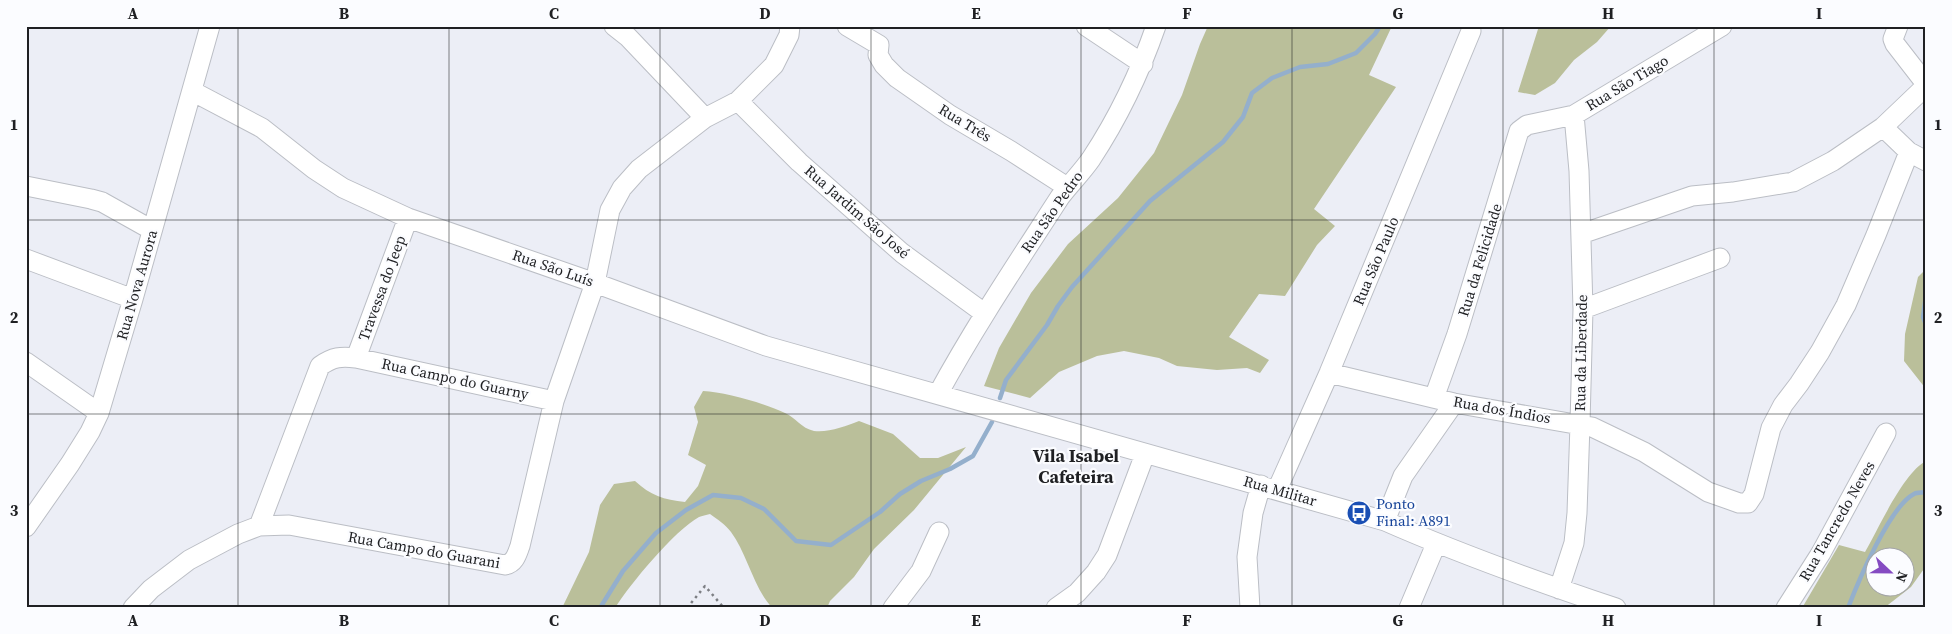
<svg xmlns="http://www.w3.org/2000/svg" width="1952" height="634" font-family="'Source Serif 4',serif">
<style>
.forest{fill:#babf9a;fill-rule:evenodd}
.lines{fill:none;stroke-linecap:round;stroke-linejoin:round}
.stream{stroke:#94afcc;stroke-width:4.5}
.minor-casing{stroke:#bbbec5;stroke-width:21}
.path{stroke:#7d7f84;stroke-width:2.5;stroke-dasharray:2.5 4;stroke-linecap:butt}
.minor{stroke:#fff;stroke-width:19}
.grid{fill:none;stroke:#1f2023;stroke-width:1;stroke-opacity:0.55}
.labels{text-anchor:middle;stroke-width:4.5;stroke-linejoin:round;paint-order:stroke}
.street-label{font-size:15px;fill:#1f2023;stroke:#fbfcff}
.transit-label{font-size:15px;fill:#164399;stroke:#fbfcff;text-anchor:start}
.quarter-label{font-size:18px;font-weight:bold;fill:#1f2023;stroke:#fbfcff}
.neatline{fill:none;stroke:#1f2023;stroke-width:2}
.grid-label{font-size:16px;text-anchor:middle;font-weight:bold;fill:#1f2023}
</style>
<rect width="100%" height="100%" fill="#eceef6"/>
<!-- forest -->
<path class="forest" d="M1208,26h184l-23,49 27,12 -82,122 21,17 -18,19 -32,51 -26,-2 -30,43 40,23 -9,13 -13,-5 -30,2 -40,-4 -18,-8 -35,-7 -27,5 -38,16 -29,26 -46,-12 15,-38 32,-55 37,-49 50,-46 36,-45 28,-58 18,-51z
M1539,26h72l-14,16 -23,18 -19,23 -20,12 -17,-3z
M1926,269v120l-22,-28 1,-27 13,-57z
M703,391c22,1 61,12 82,22 11,5 16,15 29,18 14,2 32,-5 45,-10l34,13 27,24h18l28,-11 -52,63 -40,39 -20,28 -24,24 -3,7h-54c-18,-16 -26,-55 -42,-76 -5,-7 -14,-13 -21,-18 -4,1 -8,2 -11,3 -24,13 -69,67 -84,91h-53l27,-56 11,-47 14,-21 21,-3c15,14 29,19 50,21l13,-16 8,-21 -18,-10 10,-33 -4,-15z
M1926,461v105l-15,21 -27,21h-82l37,-63 26,7c14,-24 38,-79 61,-91zM1904,556v30h-30v-30z"/>
<g class="lines">
<!-- stream -->
<path class="stream" d="M1926,295l-3,22 3,8
M1000,398l6,-18 41,-55 11,-19 14,-19 78,-86 73,-59 20,-25 9,-24 20,-15 28,-11 28,-3 28,-11 19,-19 5,-8
M600,608l23,-37 33,-38 30,-23 27,-15 28,3 23,11 32,32 35,4 49,-33 20,-18 21,-13 29,-12 23,-13 19,-34
M1848,608c10,-26 42,-102 66,-114 3,-2 9,-1 12,-2"/>
<defs>
<path id="minor" d="M614,26l14,11 77,81
M847,26l32,19 -1,10 6,10 13,13 53,37 61,36 56,36
M1086,26l57,38
M1898,26l-5,13 2,5 31,40
M192,91l70,37 52,41 29,19 65,30 187,65 171,63 619,175c75,33 153,61 231,87
M738,101l61,61 103,91 82,60
M1883,127l26,25 17,9
M26,186l65,13 11,3 50,28
M1581,234l111,-38 41,-4 60,-10 40,-21 50,-34 43,-41
M26,259l107,40
M1583,309l137,-51
M356,358l52,-140
M26,362l73,51
M1329,373l125,30 138,24 52,25 64,40 31,11h9l6,-9 17,-66 12,-23 16,-21 21,-32 26,-47 30,-70 33,-83
M938,394c37,-68 80,-132 122,-197 10,-13 22,-25 31,-38 29,-44 48,-84 65,-133
M1434,398l23,-64 62,-203 8,-6 47,-10 148,-89
M1277,490l52,-117 142,-342
M1385,521l18,-45 51,-73
M259,526l61,-160c13,-9 21,-10 36,-8l198,43
M26,527l44,-63 20,-32 9,-19 34,-114 77,-273
M1559,589l15,-46 3,-30 3,-89 3,-115 -4,-138 -5,-56
M133,608l18,-19 38,-29 49,-26 21,-8 30,-1 216,40c10,-2 12,-11 15,-19l34,-145 41,-118 15,-73 12,-22 17,-19 66,-51 33,-17 36,-36 15,-30 1,-9
M893,608l28,-37 18,-39
M1056,608l21,-15 19,-21 11,-17 38,-101
M1250,608l-3,-51 6,-44 8,-28
M1409,608l27,-64
M1786,608l35,-55 65,-120"/>
</defs>
<!-- minor casing -->
<use href="#minor" class="minor-casing"/>
<!-- path -->
<path class="path" d="M687,608l18,-22 19,22"/>
<!-- minor -->
<use href="#minor" class="minor"/>
</g>
<!-- grid -->
<path class="grid" d="M238,26v582M449,26v582M660,26v582M871,26v582M1081,26v582M1292,26v582M1503,26v582M1714,26v582M26,220h1900M26,414h1900"/>
<!-- icons -->
<defs>
<symbol id="bus-disc" viewBox="-11 -11 22 22"><circle r="9.5" fill="#1a4fb4" stroke="#fbfcff"/><path d="M-5-6H5V4H4V6H2V4H-2V6H-4V4H-5ZM-3.5-4V0h7V-4ZM-3.5 1.2v1.5H-2V1.2ZM2 1.2v1.5H3.5V1.2Z" fill="#fff"/></symbol>
</defs>
<g fill-rule="evenodd">
<use href="#bus-disc" x="1345" y="499" width="28" height="28"/>
</g>
<g class="labels">
<!-- street labels -->
<g class="street-label">
<text transform="translate(1627 83) rotate(-31)" y="5">Rua São Tiago</text>
<text transform="translate(965 123) rotate(31)" y="5">Rua Três</text>
<text transform="translate(857 212) rotate(41)" y="5">Rua Jardim São José</text>
<text transform="translate(1052 212) rotate(-55)" y="5">Rua São Pedro</text>
<text transform="translate(1480 260) rotate(-73)" y="5">Rua da Felicidade</text>
<text transform="translate(1376 261) rotate(-67)" y="5">Rua São Paulo</text>
<text transform="translate(553 268) rotate(19)" y="5">Rua São Luís</text>
<text transform="translate(137 285) rotate(-74)" y="5">Rua Nova Aurora</text>
<text transform="translate(382 288) rotate(-70)" y="5">Travessa do Jeep</text>
<text transform="translate(1581 353) rotate(-89)" y="5">Rua da Liberdade</text>
<text transform="translate(455 379) rotate(12)" y="5">Rua Campo do Guarny</text>
<text transform="translate(1502 410) rotate(10)" y="5">Rua dos Índios</text>
<text transform="translate(1280 491) rotate(16)" y="5">Rua Militar</text>
<text transform="translate(1837 521) rotate(-60)" y="5">Rua Tancredo Neves</text>
<text transform="translate(424 550) rotate(10)" y="5">Rua Campo do Guarani</text>
</g>
<!-- transit labels -->
<g class="transit-label">
<text x="1376" y="509">Ponto<tspan x="1376" dy="17">Final: A891</tspan></text>
</g>
<!-- quarter labels -->
<g class="quarter-label">
<text x="1076" y="462">Vila Isabel<tspan x="1076" dy="21">Cafeteira</tspan></text>
</g>
</g>
<!-- border -->
<rect width="1952" height="634" fill="none" stroke="#fbfcff" stroke-width="55"/>
<!-- north arrow -->
<g transform="translate(1890 572) rotate(112)"><circle r="24" fill="#fbfcff" stroke="#a3a4a7"/>
<path d="M0-4L9 19L0 12L-9 19Z" fill="#854bc2"/>
<text y="-8" font-size="14" font-weight="bold" text-anchor="middle" fill="#1f2023">N</text>
</g>
<rect x="28" y="28" width="1896" height="578" class="neatline"/>
<g class="grid-label">
<text x="133" y="19">A</text>
<text x="344" y="19">B</text>
<text x="554" y="19">C</text>
<text x="765" y="19">D</text>
<text x="976" y="19">E</text>
<text x="1187" y="19">F</text>
<text x="1398" y="19">G</text>
<text x="1608" y="19">H</text>
<text x="1819" y="19">I</text>
<text x="14" y="130">1</text>
<text x="1938" y="130">1</text>
<text x="14" y="323">2</text>
<text x="1938" y="323">2</text>
<text x="14" y="516">3</text>
<text x="1938" y="516">3</text>
<text x="133" y="626">A</text>
<text x="344" y="626">B</text>
<text x="554" y="626">C</text>
<text x="765" y="626">D</text>
<text x="976" y="626">E</text>
<text x="1187" y="626">F</text>
<text x="1398" y="626">G</text>
<text x="1608" y="626">H</text>
<text x="1819" y="626">I</text>
</g>
</svg>
